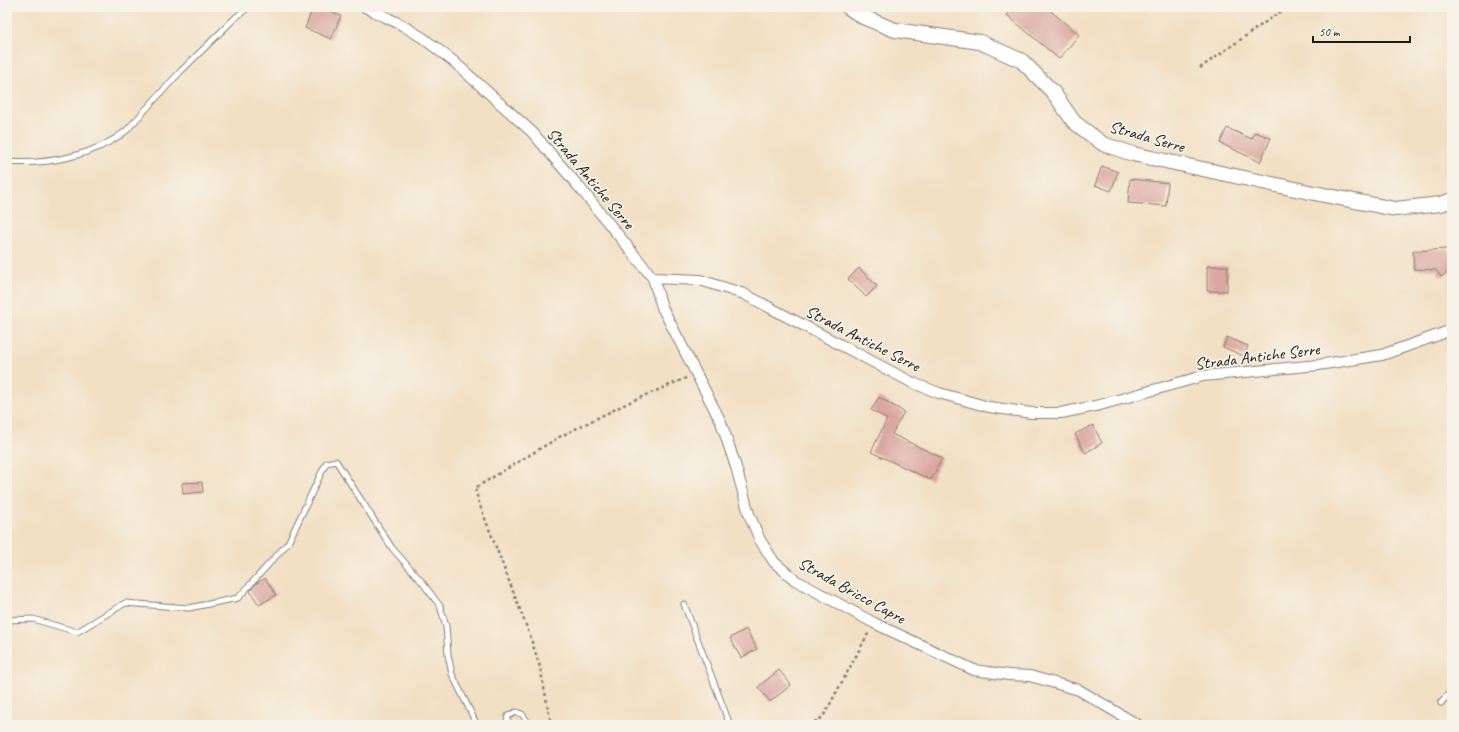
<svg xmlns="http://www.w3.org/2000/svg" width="1459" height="732" font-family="Caveat,sans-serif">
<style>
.building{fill:#daa7a0}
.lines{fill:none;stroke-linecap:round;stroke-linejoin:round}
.lane-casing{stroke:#877e70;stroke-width:7}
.street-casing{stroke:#877e70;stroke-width:12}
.secondary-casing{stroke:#877e70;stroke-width:16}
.path{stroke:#877e70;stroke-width:2.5;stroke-dasharray:3 3;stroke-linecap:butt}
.lane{stroke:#fff;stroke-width:5}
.street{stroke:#fff;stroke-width:10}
.secondary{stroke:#fff;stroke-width:14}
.labels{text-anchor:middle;stroke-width:3.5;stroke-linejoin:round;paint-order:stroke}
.street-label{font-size:17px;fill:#1c1c1c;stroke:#f7f3e8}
</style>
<rect width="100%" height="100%" fill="#f7f3e8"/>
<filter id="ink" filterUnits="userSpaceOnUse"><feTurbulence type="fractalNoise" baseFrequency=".025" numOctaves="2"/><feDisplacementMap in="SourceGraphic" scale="8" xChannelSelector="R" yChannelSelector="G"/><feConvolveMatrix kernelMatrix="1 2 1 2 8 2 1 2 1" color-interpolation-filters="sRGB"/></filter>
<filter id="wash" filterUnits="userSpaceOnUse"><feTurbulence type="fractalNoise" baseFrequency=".012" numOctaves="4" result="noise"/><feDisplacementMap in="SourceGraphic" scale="16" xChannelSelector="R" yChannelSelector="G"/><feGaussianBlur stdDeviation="0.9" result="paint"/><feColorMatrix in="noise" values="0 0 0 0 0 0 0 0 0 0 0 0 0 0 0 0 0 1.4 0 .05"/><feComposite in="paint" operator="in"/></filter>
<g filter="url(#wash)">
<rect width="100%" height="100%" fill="#f2e0c5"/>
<g id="blocks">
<!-- building -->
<path class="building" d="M313,7h7l21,9 -10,23 -26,-11z
M1014,7h32l33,28 -20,24 -52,-44z
M1227,128l25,11 3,-7 16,6 -11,24 -40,-19z
M1102,166l16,6 -7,19 -16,-6z
M1130,179l38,4 -2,23 -38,-3z
M1447,249l5,7v14l-11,7 -5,-7 -22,-1 -1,-18z
M1207,266h21l-1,25h-20z
M859,268l18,18 -11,11 -18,-18z
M1227,337l21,9 -4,10 -21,-9z
M879,397l25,15 -12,22 50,24 -11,22 -60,-28 16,-33 -16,-9z
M1093,425l9,18 -17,10 -10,-19z
M202,482l1,10 -20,2 -1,-11z
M265,578l11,17 -17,10 -9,-14 7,-8z
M746,629l11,20 -16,9 -11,-20z
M779,670l12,15 -21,17 -12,-15z"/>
</g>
</g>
<g filter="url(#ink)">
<use href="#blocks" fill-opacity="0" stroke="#877e70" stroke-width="1"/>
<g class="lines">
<defs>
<path id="lane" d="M7,162c40,3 87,-6 119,-31l54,-59 56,-55 13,-10
M684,604l46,121
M7,620l26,-1 44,13 48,-29 64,5 49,-10 50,-55 38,-80 10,-2 56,87 30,34 18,24 6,20 2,29 4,19 25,51
M1441,703l11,-13
M507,725v-3l1,-6 8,-4 6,2 8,11"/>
<path id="street" d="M365,7l37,18 21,13 30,23 79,71 48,56 73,90 9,29 59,115 15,45 13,47 11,26 14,22 21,18 79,43 100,47 35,5 21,1 49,14 59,35
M653,278l47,2 44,14 169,89 26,10 50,14 42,6h30l39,-8 103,-29 115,-11 64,-10 70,-25"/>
<path id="secondary" d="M848,7l15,10 32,13 85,12 42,19 31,31 21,30 29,22 30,10 176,38 86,17 46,-5 11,-4"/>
</defs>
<!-- lane casing -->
<use href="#lane" class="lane-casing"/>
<!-- street casing -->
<use href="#street" class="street-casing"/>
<!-- secondary casing -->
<use href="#secondary" class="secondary-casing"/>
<!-- path -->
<path class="path" d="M1200,68l87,-61
M553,725l-3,-7 -10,-51 -11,-34 -50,-130 -4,-15 86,-52 71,-35 54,-23
M809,725l14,-8 46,-85"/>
<!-- lane -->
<use href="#lane" class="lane"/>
<!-- street -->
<use href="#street" class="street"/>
<!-- secondary -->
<use href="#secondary" class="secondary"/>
</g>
</g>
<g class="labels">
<!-- street labels -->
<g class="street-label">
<text transform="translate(1147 136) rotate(16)" y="6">Strada Serre</text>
<text transform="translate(591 178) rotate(50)" y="6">Strada Antiche Serre</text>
<text transform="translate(863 338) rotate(27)" y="6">Strada Antiche Serre</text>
<text transform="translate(1257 356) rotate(-7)" y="6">Strada Antiche Serre</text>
<text transform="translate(852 590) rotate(29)" y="6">Strada Bricco Capre</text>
</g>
</g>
<!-- margin -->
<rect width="1459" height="732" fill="none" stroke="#f7f3e8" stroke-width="24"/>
<!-- scale -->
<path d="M1313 36v6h97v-6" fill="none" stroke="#1c1c1c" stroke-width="2"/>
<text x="1319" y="36" font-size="12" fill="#1c1c1c" stroke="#f7f3e8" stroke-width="3" paint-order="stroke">50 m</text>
</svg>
